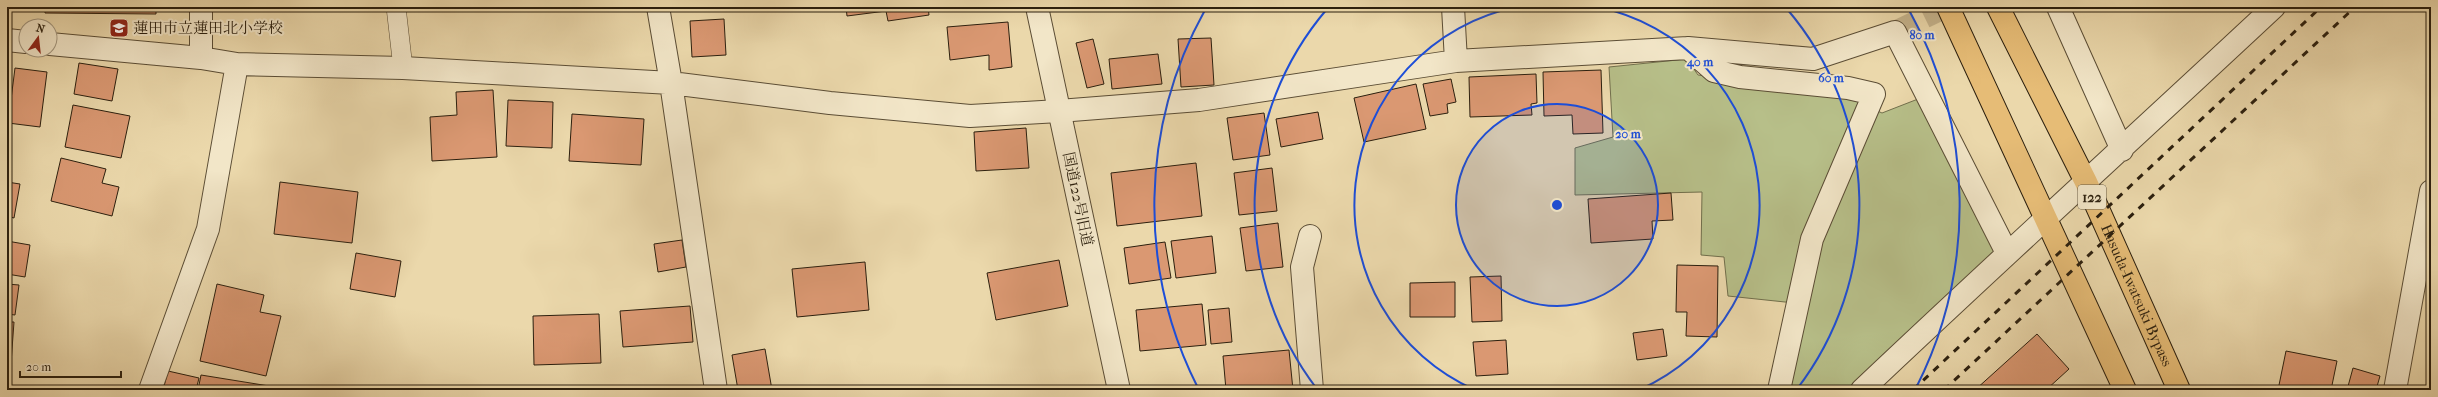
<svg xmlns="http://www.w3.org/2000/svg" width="2438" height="397" font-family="'IM FELL French Canon','Noto Serif JP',serif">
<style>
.green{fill:#b7bf89;stroke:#716f4c}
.building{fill:#da9872;stroke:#2b1f0e}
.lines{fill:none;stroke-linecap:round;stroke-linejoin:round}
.minor-tunnel{stroke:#c5b38c;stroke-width:22;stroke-dasharray:22 11;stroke-linecap:butt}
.service-casing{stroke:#5b4d35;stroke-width:20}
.minor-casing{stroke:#5b4d35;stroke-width:24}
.tertiary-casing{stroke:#5b4d35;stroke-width:24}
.trunk-casing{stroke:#2b1f0e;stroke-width:24}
.service{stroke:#f2e6c8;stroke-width:19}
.minor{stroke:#f2e6c8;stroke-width:22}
.tertiary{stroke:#f2e6c8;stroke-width:22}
.trunk{stroke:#e6bc76;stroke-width:22}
.rail{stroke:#2b1f0e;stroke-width:3;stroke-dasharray:7 7;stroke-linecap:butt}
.ring{fill:none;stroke:#1d4ed8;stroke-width:2}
.labels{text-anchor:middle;stroke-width:4;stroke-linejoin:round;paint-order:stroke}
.shield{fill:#f2e6c8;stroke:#675b46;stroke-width:1}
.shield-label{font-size:14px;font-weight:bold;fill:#2b1f0e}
.poi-label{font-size:15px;fill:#2b1f0e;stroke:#f2e6c8;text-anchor:start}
.street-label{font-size:15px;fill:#2b1f0e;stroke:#f2e6c8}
.centre{fill:#1d4ed8;stroke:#f2e6c8;stroke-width:2}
.ring-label{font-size:12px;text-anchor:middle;font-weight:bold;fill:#1d4ed8;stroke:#f2e6c8;stroke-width:4;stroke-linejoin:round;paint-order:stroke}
</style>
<rect width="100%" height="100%" fill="#ebd8ab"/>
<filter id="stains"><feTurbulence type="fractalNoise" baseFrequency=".005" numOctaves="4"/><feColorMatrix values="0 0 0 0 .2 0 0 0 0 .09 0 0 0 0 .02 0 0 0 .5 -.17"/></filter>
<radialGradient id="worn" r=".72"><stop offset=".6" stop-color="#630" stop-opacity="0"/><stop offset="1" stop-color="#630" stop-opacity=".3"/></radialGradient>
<!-- green -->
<path class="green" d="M1687,59l11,16 143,19 41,19 36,-14 76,136 2,39 -124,116h-84l16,-86 -76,-8 -4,-39 -23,-2 1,-63 -127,3v-47l38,-11 -4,-70z"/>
<!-- building -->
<path class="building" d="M45,7h111v7l-111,-1z
M846,7h82l1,8 -41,6 -2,-10 -39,5z
M724,19l2,36 -34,2 -2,-36z
M1008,22l4,45 -23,3v-15l-39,5 -3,-33z
M1211,38l3,47 -33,2 -3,-48z
M1093,39l11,45 -17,4 -11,-45z
M1158,54l4,30 -50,5 -3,-30z
M79,63l39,6 -6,32 -38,-7z
M15,68l32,4 -7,55 -32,-4z
M1601,70l2,63 -30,1 -1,-19 -28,1 -1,-44z
M1536,74l1,29 -6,1 1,11 -62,2 -1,-40z
M1451,79l5,23 -9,2 1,9 -18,3 -7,-32z
M1416,84l10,45 -62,13 -10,-44z
M493,90l4,67 -65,4 -2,-44 27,-2 -1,-23z
M508,100l45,2 -1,46 -46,-2z
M73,105l57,11 -9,42 -56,-11z
M1318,112l5,27 -42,8 -5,-28z
M1264,113l6,42 -37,5 -6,-42z
M572,114l72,5 -3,46 -72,-4z
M1026,128l3,40 -53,3 -2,-39z
M61,158l45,11 -4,14 17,4 -7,29 -61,-15z
M1196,163l6,53 -85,10 -6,-53z
M1272,168l5,43 -38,4 -5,-42z
M7,182l13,2 -6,34 -7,-2z
M280,182l78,10 -6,51 -78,-9z
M1671,193l2,27 -21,1 1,18 -62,4 -3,-44z
M1278,223l5,44 -37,4 -6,-43z
M1212,236l4,37 -40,5 -5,-37z
M682,240l4,27 -28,5 -4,-28z
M7,241l23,4 -5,32 -18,-3z
M1165,242l6,36 -42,6 -5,-36z
M356,253l45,8 -6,36 -45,-8z
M1059,260l9,46 -72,14 -9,-47z
M865,262l4,48 -72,7 -5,-48z
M1677,265l41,1 -1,71 -31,-1 1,-24h-11z
M1501,276l1,45 -30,1 -2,-45z
M1455,282v35h-45v-34z
M7,284l12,1 -4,30 -8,-1z
M217,284l47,11 -4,17 21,4 -15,60 -66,-15z
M1202,304l4,41 -66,6 -4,-41z
M690,306l3,36 -70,5 -3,-36z
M1229,308l3,34 -21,2 -3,-34z
M599,314l2,49 -67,2 -1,-49z
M7,322h7l-4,55 -3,-1z
M1663,329l4,27 -30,4 -4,-27z
M2037,334l32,35 -23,21h-71z
M1506,340l2,34 -32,2 -3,-34z
M765,349l7,41h-34l-6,-35z
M1289,350l4,40h-67l-3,-34z
M2286,351l51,10 -6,29h-53z
M2353,368l27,8 -4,14h-29z
M168,371l31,7 -3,12h-33z
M201,375l68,11v4h-71z"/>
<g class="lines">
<!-- minor-tunnel -->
<path class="minor-tunnel" d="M1895,32l51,-25"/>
<defs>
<path id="service" d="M396,7l7,61"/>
<path id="minor" d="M201,7v51
M658,7l13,76 45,307
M1453,7l3,54
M2058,7l64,143
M7,40l19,2
M50,44l151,14 36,6 166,4 268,15 159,20 140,13 89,-5 140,-11 257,-39 232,-13 125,11 82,-27 112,221
M1688,48l26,23 26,6 108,11 26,6 -62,145 -33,151
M1310,236l-8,31 10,123
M150,390l58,-161 29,-165
M1862,390c136,-129 275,-255 412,-383
M2395,390l36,-199"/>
<path id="tertiary" d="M1037,7l82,383"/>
<g id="trunk">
<path d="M1948,7l177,383"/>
<path id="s1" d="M1998,7l88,175 93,208"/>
</g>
</defs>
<!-- service casing -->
<use href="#service" class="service-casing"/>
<!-- minor casing -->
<use href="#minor" class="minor-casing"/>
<!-- tertiary casing -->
<use href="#tertiary" class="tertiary-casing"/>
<!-- trunk casing -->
<use href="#trunk" class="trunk-casing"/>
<!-- service -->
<use href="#service" class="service"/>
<!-- minor -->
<use href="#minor" class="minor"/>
<!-- tertiary -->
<use href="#tertiary" class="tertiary"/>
<!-- trunk -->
<use href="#trunk" class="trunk"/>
<!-- rail -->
<path class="rail" d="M1913,390l408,-383
M1944,390l411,-383"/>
</g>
<!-- distance rings -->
<circle cx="1557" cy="205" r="101" fill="#1d4ed8" fill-opacity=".12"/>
<g class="ring">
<circle cx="1557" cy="205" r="101"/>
<path d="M1475 390A202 202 0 0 1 1517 7M1597 7A202 202 0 0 1 1639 390"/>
<path d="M1317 389A302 302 0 0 1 1327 9M1787 9A302 302 0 0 1 1797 389"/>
<path d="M1198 388A403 403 0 0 1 1205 10M1909 10A403 403 0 0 1 1916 388"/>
</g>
<!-- icons -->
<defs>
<symbol id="school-square" viewBox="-11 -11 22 22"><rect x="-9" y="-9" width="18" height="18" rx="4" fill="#8f2418" stroke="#f2e6c8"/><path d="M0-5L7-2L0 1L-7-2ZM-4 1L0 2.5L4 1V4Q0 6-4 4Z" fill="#fff"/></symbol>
</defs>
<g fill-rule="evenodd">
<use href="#school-square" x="108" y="17" width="22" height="22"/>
</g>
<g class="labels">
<!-- shield labels -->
<rect class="shield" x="2078" y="185" width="28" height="24" rx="3"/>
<g class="shield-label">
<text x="2092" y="202">122</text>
</g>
<!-- poi labels -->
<g class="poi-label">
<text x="133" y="33">蓮田市立蓮田北小学校</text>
</g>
<!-- street labels -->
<g class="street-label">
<text transform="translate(1078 199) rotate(78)" y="5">国道122号旧道</text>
<text dy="5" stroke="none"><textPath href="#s1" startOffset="320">Hasuda-Iwatsuki Bypass</textPath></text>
</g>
</g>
<circle cx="1557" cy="205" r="6" class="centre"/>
<g class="ring-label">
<text x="1922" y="39">80 m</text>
<text x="1700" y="66">40 m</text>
<text x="1831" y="82">60 m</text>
<text x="1628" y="138">20 m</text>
</g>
<!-- margin -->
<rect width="2438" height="397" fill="none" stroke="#ebd8ab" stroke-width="24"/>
<rect x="8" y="8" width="2422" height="381" fill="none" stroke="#2b1f0e" stroke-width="2"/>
<rect x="12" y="12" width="2414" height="373" fill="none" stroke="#2b1f0e"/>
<!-- north arrow -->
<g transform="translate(38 38) rotate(15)"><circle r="19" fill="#f2e6c8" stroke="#a2967e"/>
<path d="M0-3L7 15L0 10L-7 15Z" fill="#8f2418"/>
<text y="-6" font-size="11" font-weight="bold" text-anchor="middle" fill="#2b1f0e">N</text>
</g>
<!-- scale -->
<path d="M20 371v6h101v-6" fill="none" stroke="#2b1f0e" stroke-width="2"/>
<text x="26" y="371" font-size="12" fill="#2b1f0e" stroke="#f2e6c8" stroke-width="3" paint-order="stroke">20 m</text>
<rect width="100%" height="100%" filter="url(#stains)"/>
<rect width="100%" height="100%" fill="url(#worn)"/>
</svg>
